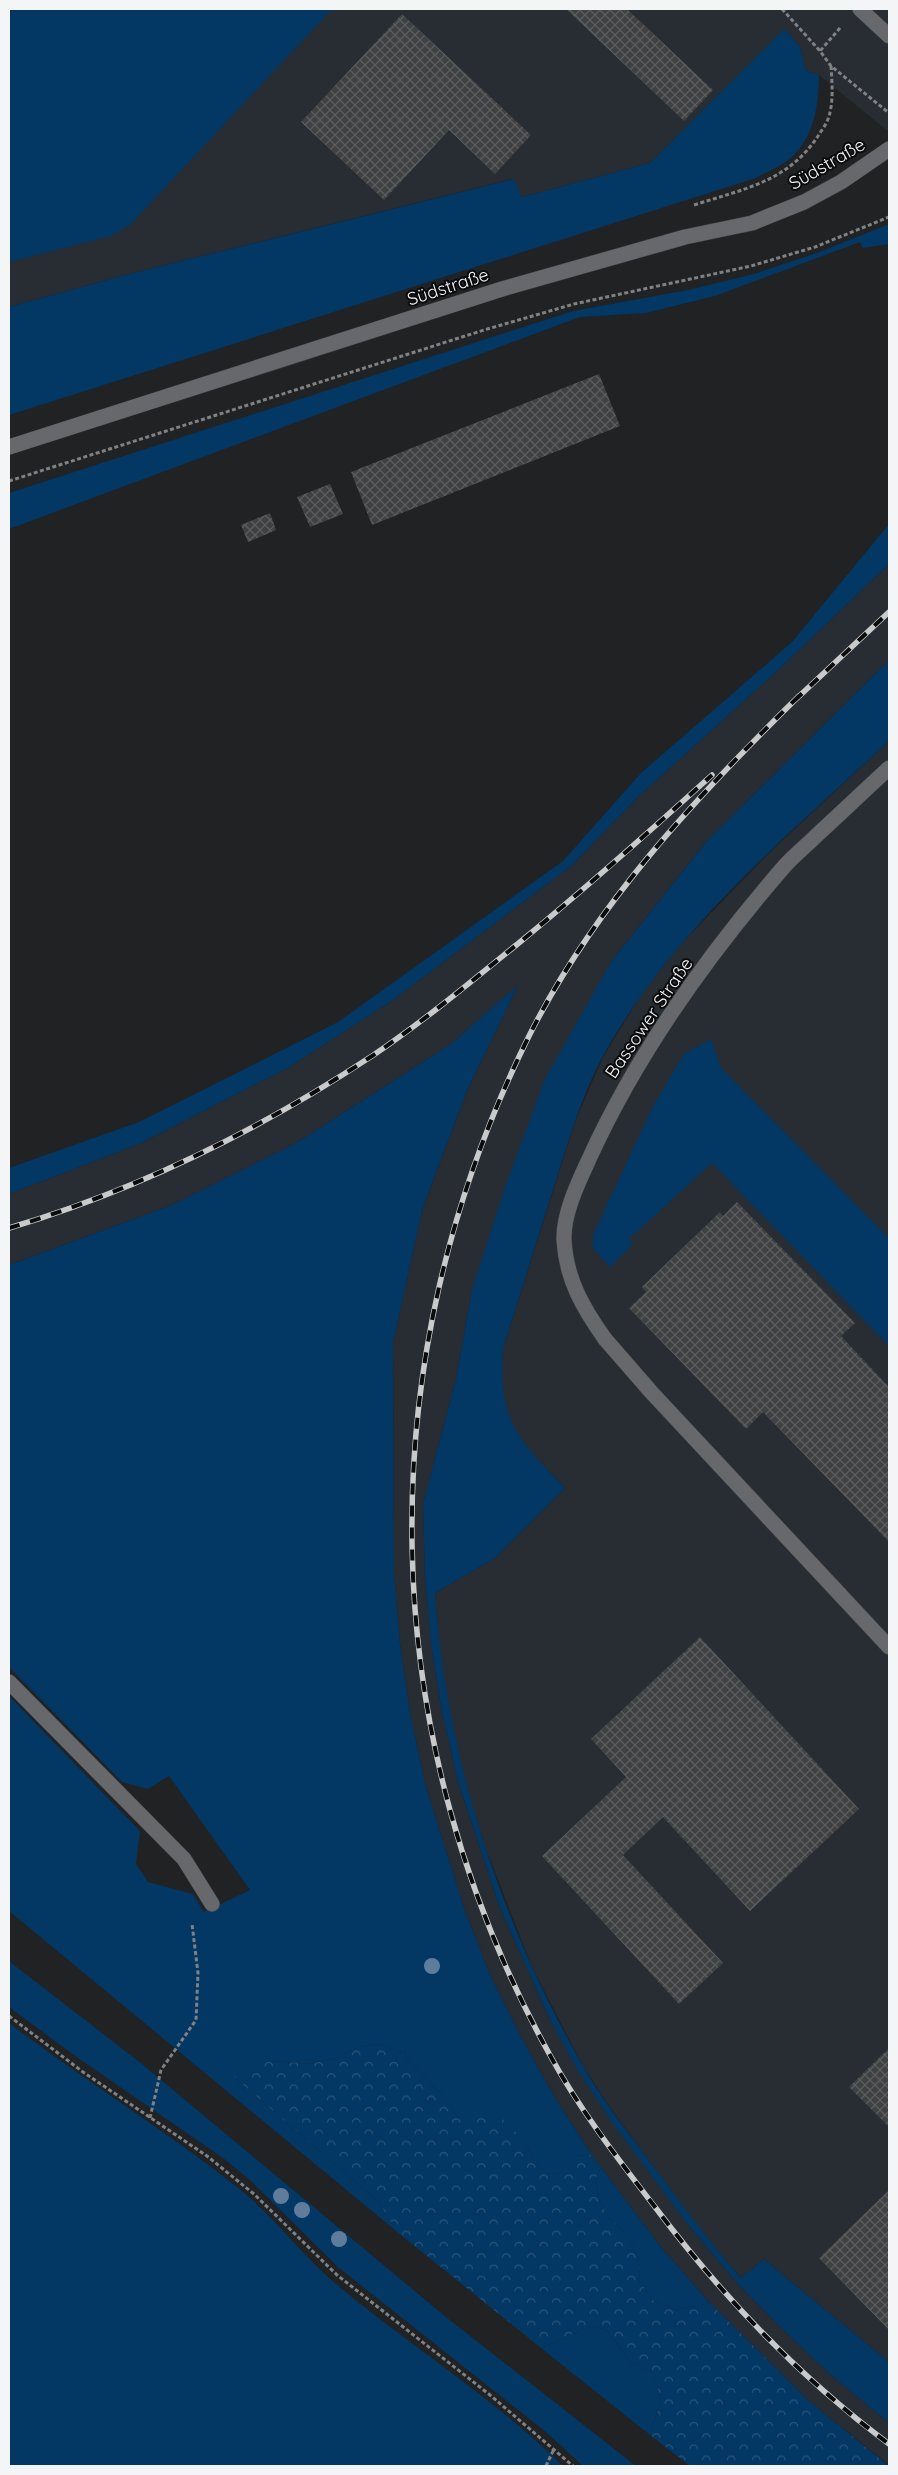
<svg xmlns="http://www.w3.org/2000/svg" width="898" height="2475" font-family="Quicksand,sans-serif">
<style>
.built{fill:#272d33}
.grass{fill:#033764}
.forest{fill:url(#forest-crowns)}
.building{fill:url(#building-cross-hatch)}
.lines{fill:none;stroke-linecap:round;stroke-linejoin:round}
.lane-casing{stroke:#3d3e40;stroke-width:16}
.street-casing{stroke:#3d3e40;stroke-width:16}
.secondary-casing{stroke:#3d3e40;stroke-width:16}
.path{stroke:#808183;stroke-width:3;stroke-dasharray:4 2.5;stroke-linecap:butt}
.lane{stroke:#66686b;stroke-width:15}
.street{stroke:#66686b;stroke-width:15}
.secondary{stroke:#66686b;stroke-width:15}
.rail-casing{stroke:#c9cacc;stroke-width:5.5}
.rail{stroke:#0a0b0c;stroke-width:4;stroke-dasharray:11;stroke-linecap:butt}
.tree{fill:#607c9b}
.labels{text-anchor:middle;stroke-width:4;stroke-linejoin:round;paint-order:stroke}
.street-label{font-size:18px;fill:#f4f5f7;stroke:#0a0b0c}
</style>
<defs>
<pattern id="forest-crowns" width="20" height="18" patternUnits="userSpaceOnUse" patternTransform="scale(1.25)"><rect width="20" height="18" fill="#033764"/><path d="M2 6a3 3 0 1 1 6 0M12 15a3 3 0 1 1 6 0" fill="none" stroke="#28557b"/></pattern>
<pattern id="building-cross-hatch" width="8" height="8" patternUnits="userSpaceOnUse" patternTransform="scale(1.25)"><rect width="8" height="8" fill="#3f4143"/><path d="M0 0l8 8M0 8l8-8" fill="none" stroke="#5b5d5f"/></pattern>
</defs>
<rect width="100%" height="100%" fill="#202224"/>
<!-- built -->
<path class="built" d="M9,9h880v123l-70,-57 -13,-4 -6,-24 -16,-17 -134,133 -128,34 -9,-18 -384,95 -120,33z
M889,564v96l-183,182 -95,120 -139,328 -16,89 -33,125 2,72 6,68 11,69 16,68 41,125 51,114 139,206 48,57 43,44 52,49 57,47v42l-80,-64 -99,-98 -50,-57 -68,-91 -37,-57 -35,-63 -29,-58 -26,-66 -39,-124 -15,-69 -11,-74 -6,-71 -1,-230 30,-136 44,-116 50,-104 -66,57 -155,99 -124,62 -163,60v-71l130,-50 149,-76 105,-68 178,-134 69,-71 135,-122z
M889,741v1621l-125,-103 -23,19 -47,-56 -85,-116 -26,-40 -51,-99 -46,-118 -22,-69 -15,-69 -10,-68 -4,-50 60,-35 70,-70 -41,-43 -13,-21 -7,-23 -3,-25 2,-27 73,-230 27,-62 39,-64 37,-47 90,-93z"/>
<!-- grass -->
<path class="grass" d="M9,9h323l-202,216 -19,11 -102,26z
M784,29l16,18 6,24 13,4c0,32 -6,69 -35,88 -9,6 -19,10 -28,15l-747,237v-108l120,-33 385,-95 8,18 128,-34z
M889,224v20l-26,4 -3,-6 -145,54 -69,17 -66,4 -571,212v-36l564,-182 115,-21 66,-16 63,-21z
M889,524v40l-114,109 -135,122 -69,71 -178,134 -105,68 -149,76 -130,50v-26l130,-46 199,-100 225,-161 78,-88 151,-131z
M889,660v81c-103,96 -217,190 -286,315 -22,40 -35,87 -49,131 -17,54 -34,108 -51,162 -5,72 15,90 62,139l-70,70 -60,35c12,167 65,328 148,473 17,30 38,57 59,85 32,43 64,86 99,127l23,-19 125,103v61l-57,-47 -52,-49 -43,-44 -48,-57 -78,-105 -34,-52 -27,-49 -51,-114 -41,-125 -16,-68 -11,-69 -6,-68 -2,-72 33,-125 16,-89 33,-103 40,-108 66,-117 95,-120z
M518,985l-51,106 -44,116 -30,136 1,230 6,71 11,74 15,69 39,124 26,66 29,58 35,63 37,57 -16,1 -19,19 -19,-5 -13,-28 -67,-23 -8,-16 -49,-50 -20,-9 -23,3 -22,11 -26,6 -39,-3 -37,16 145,125 17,29 -387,-320v-215l131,135 -4,33 12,18 45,12 11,18 46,-22 -81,-114 -21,13 -26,-7 -113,-115v-402l163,-60 124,-62 155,-99z
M711,1039l10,29 168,170v108l-177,-183 -83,76 4,5 -23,23 -17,-19v-13l60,-129 31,-52z
M9,1961l133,103 304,253 190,149h-53l-37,-34 -207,-164 -88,-87 -28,-23 -145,-100 -69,-51z
M9,2023c76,58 158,108 233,168 33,27 61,65 94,93 74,62 158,114 227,182h-554z
M601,2167l59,79 50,57 -36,7 -22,-10 -13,-20 1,-18 -13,-28 -19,-17 -9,-18 -4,-19z
M591,2326l16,4 24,32 23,12 7,26 -11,35 -109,-87z"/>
<!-- forest -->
<path class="forest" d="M381,2044l20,9 49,50 8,16 43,-2 24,25 13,28 19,5 19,-19 16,-1 9,12 -6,13 4,19 9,18 19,17 13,28 -1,18 13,20 22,10 36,-7 99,98 80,65h-199l-40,-31 11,-35 -7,-26 -23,-12 -24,-32 -16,-4 -50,22 -145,-117 -17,-29 -145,-125 15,-10 22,-6 39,3 26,-6 22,-11z"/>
<!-- building -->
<path class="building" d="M566,9h61l86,81 -29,31z
M402,14l129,121 -36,39 -46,-44 -65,70 -83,-78z
M599,374l21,52 -248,99 -21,-53z
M330,484l13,30 -33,13 -13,-30z
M270,513l6,17 -28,12 -7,-17z
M737,1202l118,121 -14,13 48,51v155l-126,-130 -17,17 -117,-121 17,-16 -4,-5 78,-75 3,4z
M700,1637l159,172 -109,102 -87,-94 -40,38 100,108 -44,41 -137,-148 84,-79 -35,-38z
M889,2048v79l-40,-40z
M889,2190v140l-70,-72z"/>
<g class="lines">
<defs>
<path id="lane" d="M605,1339l47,54 237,254
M9,1682l175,177 28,45"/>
<path id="street" d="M9,447l493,-158 183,-52 67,-14 52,-21 37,-20 48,-33
M605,1339c-22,-31 -39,-60 -41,-99 -1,-27 15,-59 26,-83 48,-105 116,-200 192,-288 10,-12 24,-23 35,-34 24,-22 48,-45 72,-67"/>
<path id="secondary" d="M860,9l29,27"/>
</defs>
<!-- lane casing -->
<use href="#lane" class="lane-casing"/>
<!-- street casing -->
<use href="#street" class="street-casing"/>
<!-- secondary casing -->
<use href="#secondary" class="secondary-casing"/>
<!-- path -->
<path class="path" d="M782,9l38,42
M840,28l-20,23 11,15 58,47
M694,205c49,-16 94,-23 124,-69 3,-5 8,-11 10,-17 6,-16 4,-36 3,-53
M9,481l475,-151 90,-26 177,-38 64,-19 74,-30
M9,2016l74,56 124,84 47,38 83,81 153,120 83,71
M150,2118l11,-48 35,-50 2,-47 -6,-49
M546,2466l8,-17"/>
<!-- lane -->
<use href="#lane" class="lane"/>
<!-- street -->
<use href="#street" class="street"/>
<!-- secondary -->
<use href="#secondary" class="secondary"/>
<defs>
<path id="rail" d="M799,696c-103,101 -205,210 -270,340 -163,328 -156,701 22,1021 29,53 67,102 104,150 67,89 144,170 234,237
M794,701l95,-89
M9,1228c128,-38 252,-99 363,-172 52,-35 100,-75 148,-114 66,-54 129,-110 192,-167"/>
</defs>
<!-- rail casing -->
<use href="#rail" class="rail-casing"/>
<!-- rail -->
<use href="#rail" class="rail"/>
</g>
<!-- trees -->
<g class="tree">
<circle cx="432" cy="1966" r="8"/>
<circle cx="281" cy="2196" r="8"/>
<circle cx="302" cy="2210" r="8"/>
<circle cx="339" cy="2239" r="8"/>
</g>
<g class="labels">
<!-- street labels -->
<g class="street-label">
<text transform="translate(827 164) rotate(-30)" y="6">Südstraße</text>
<text transform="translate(448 287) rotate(-18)" y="6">Südstraße</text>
<text transform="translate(649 1018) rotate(-56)" y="6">Bassower Straße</text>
</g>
</g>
<!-- border -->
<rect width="898" height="2475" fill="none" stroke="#f4f5f7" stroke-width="20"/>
</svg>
